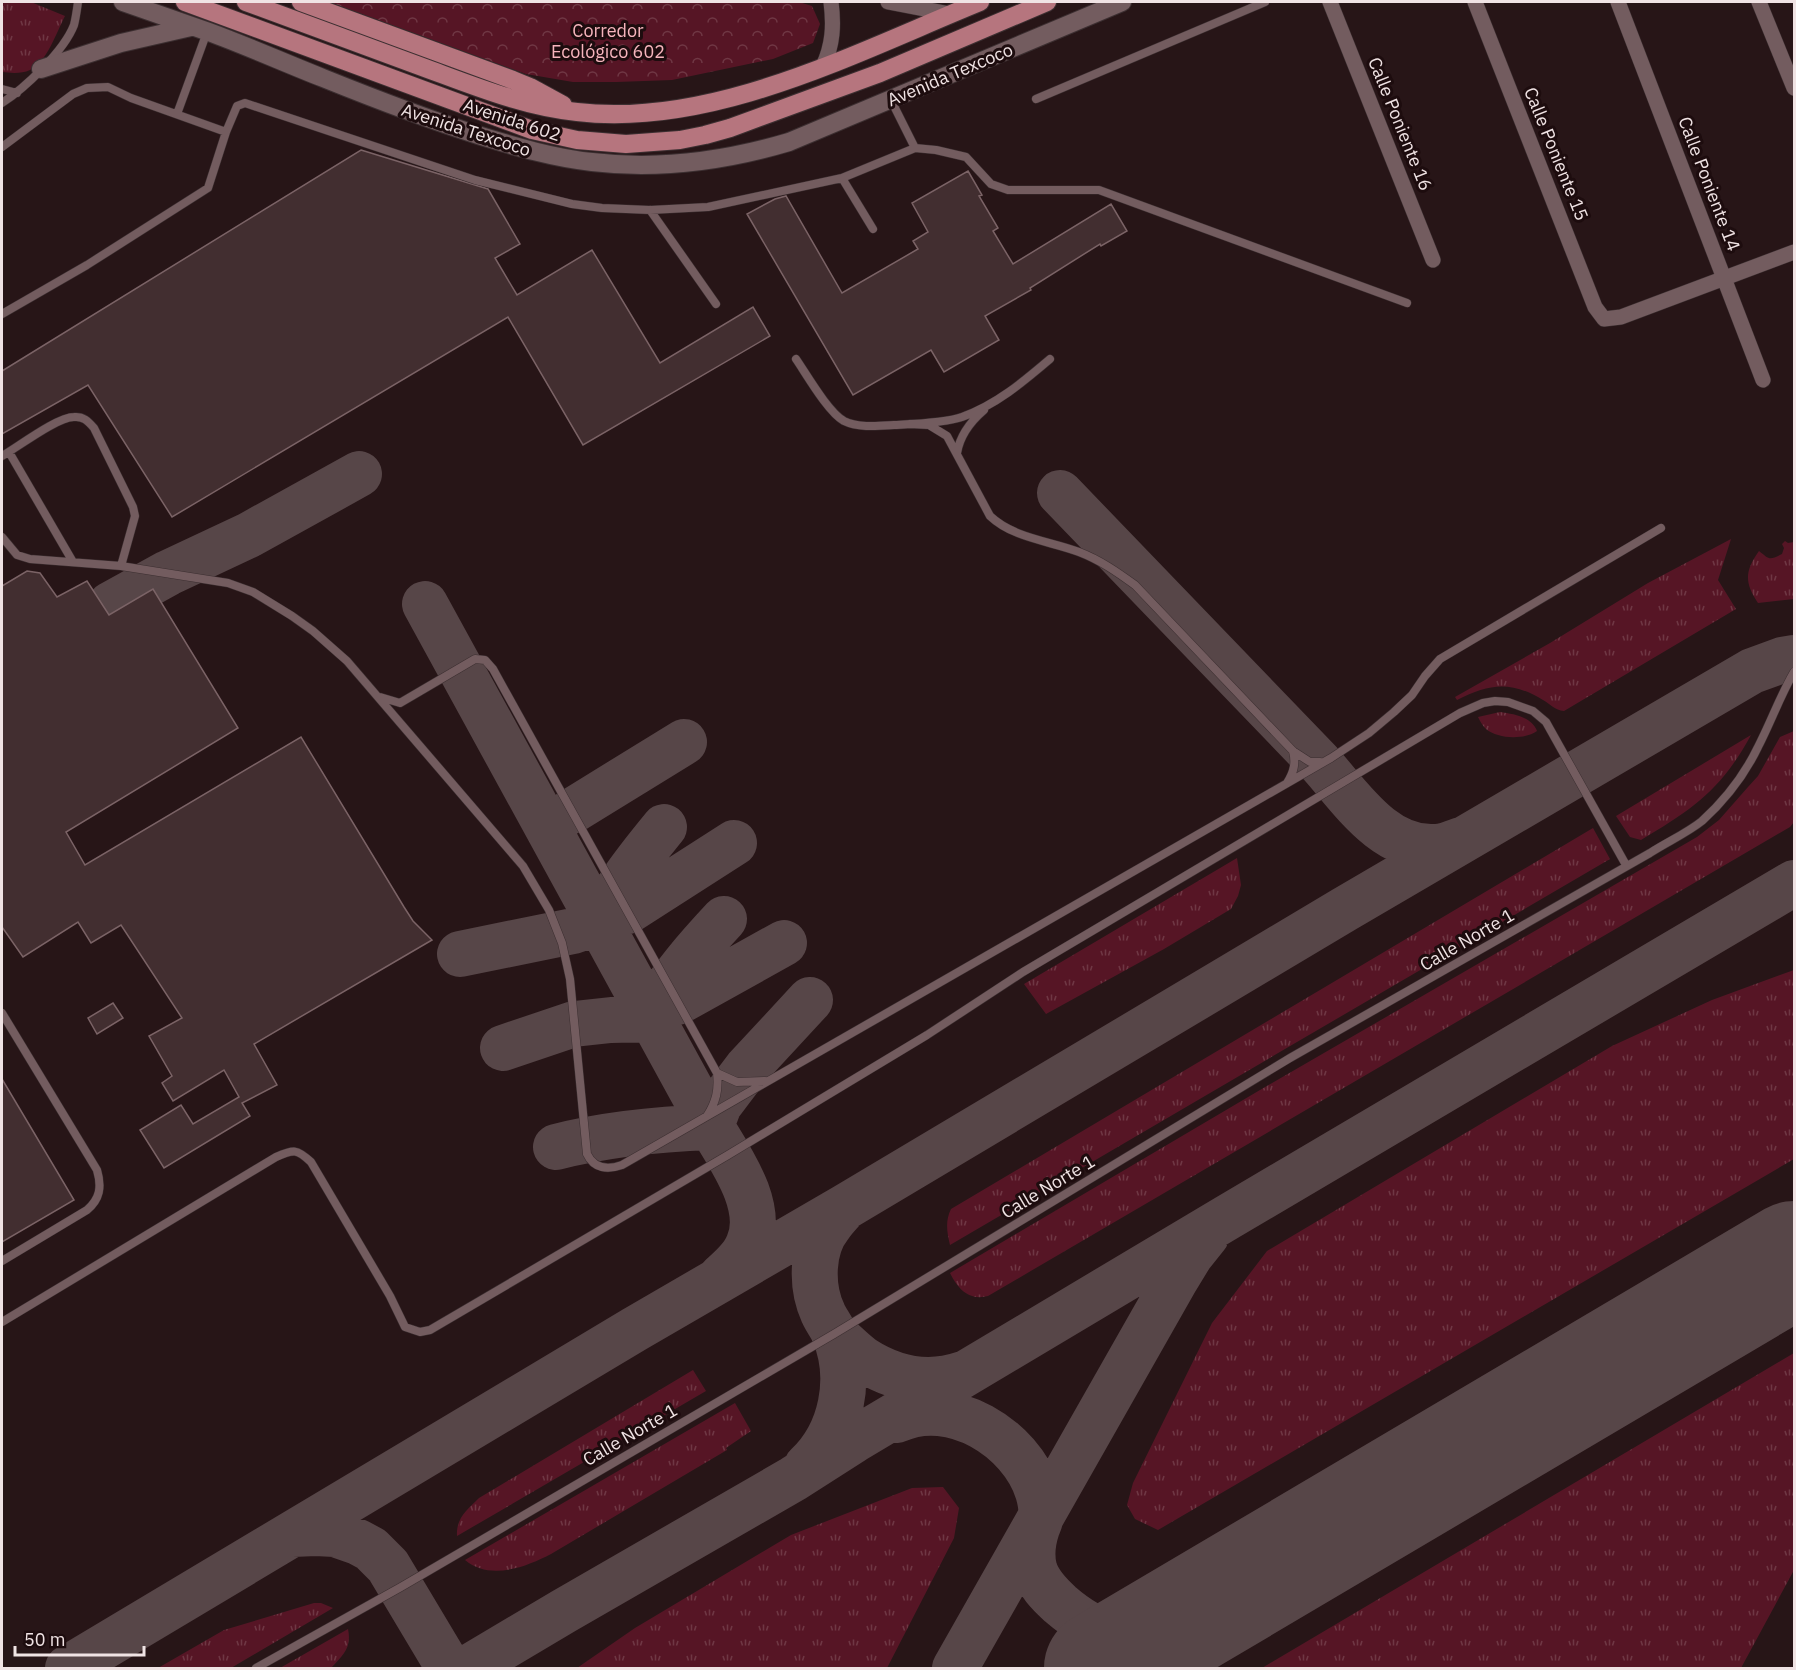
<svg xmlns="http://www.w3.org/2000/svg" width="1796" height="1670" font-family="'IBM Plex Sans',sans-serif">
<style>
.grass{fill:url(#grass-tufts)}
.park{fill:url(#park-crowns)}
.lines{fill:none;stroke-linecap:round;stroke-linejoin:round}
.taxiway{stroke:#574648;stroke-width:46}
.runway{stroke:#574648;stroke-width:116}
.building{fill:#422e30;stroke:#7b6366;stroke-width:1.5}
.lane-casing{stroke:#3c2f31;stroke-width:9}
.street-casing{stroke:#3c2f31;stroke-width:16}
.secondary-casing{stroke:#3c2f31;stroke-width:20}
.primary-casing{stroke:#3c2f31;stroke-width:20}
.lane{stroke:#735c5f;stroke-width:8}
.street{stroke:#735c5f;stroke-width:15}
.secondary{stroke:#735c5f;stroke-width:18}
.primary{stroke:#b6757e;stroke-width:18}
.labels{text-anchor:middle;stroke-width:6;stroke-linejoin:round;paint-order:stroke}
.park-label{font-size:18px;fill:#f6b4bc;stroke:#1d0c0e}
.street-label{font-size:18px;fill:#f0e3e4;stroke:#1d0c0e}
</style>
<defs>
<pattern id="grass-tufts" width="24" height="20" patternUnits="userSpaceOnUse" patternTransform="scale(1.5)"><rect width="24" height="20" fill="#561525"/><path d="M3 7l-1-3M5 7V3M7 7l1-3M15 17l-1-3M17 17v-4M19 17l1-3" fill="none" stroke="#6f3744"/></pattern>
<pattern id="park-crowns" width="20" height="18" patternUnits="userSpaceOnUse" patternTransform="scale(1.5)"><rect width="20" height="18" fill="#561525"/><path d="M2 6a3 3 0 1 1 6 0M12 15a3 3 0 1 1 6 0" fill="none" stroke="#6f3744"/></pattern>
</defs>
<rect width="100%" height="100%" fill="#271517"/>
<!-- grass -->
<path class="grass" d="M2,2h29l34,14c-8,15 -19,48 -35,54 -9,4 -19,3 -28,2z
M1731,539l-13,41 18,29 -172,102c-9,-1 -14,-7 -21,-11 -33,-20 -54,-16 -86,0l-2,-3 95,-54 98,-60z
M1785,541l3,2 6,-1v57l-36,4c-14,-21 -13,-32 1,-52 10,8 10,10 23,3l2,-6 -2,-4z
M1500,712c14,2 32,5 37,19 -13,9 -39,8 -51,-2 -4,-4 -6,-8 -8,-12z
M1794,731v91l-4,5 -802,469c-19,5 -30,-7 -38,-23l310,-183 437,-253 22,-17 29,-33 10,-11 22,-39z
M1751,735c-30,55 -58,74 -110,105l-11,-3 -14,-21z
M1593,828l17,31 -660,386c-3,-13 -5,-24 1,-36z
M1237,858l4,27 -3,11 -7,13 -67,40 -118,65 -22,-30z
M1794,970v189l-636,371 -23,-11 -8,-14 6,-22 79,-160 55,-72 345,-205 100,-46z
M1794,1353v217l-53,98h-479z
M693,1370l13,21 -249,145c-1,-18 10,-26 22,-38z
M735,1403l16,28 -25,17 1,2 -176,104c-25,13 -61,27 -86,6z
M943,1487l16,21 -5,30 -67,130h-310l58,-40 156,-93 121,-47z
M314,1603h7l12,5 -102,60h-73l66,-38z
M348,1629c4,19 -5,26 -17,39h-51z"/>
<!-- park -->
<path class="park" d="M329,2h470l13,4 8,18 -7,19 -40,16 -101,21 -56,2h-43l-47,-8z"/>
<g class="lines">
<!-- taxiway -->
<path class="taxiway" d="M1060,493l259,269c31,34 64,88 116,85 9,0 18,-4 26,-7
M425,604l286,522c19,32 55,81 37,119 -5,13 -17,23 -27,32
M110,605l58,-32 81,-38 110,-61
M572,811l112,-69
M628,911l106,-68
M600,924c14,-37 40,-67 64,-97
M460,954l113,-23 26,-9
M678,1002l106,-59
M650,1013c21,-35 46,-64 74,-94
M503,1048l71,-24 37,-4 42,-1
M711,1126l8,-21 28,-37 63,-68
M556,1147c50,-13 104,-18 155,-20
M834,1334c10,8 19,18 29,25 31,20 65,27 100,15
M897,1420c54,-25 124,18 141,72 2,7 4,15 3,23 0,4 -2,8 -4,13 -4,12 -6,27 -3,40 4,15 15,26 26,36 38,33 71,41 117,20
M807,1466c35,-33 46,-88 27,-133 -3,-7 -8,-13 -11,-20 -12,-26 -12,-65 7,-88 4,-6 10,-12 15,-18
M292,1534l24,-1 19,1 23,8 13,7 17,17 61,102
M68,1668l567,-339 210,-122 500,-298 407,-238 30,-11 12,-2
M468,1668l96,-57 229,-132 61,-39 374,-223 566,-334
M955,1668l221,-389 14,-23 16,-20"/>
<!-- runway -->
<path class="runway" d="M1102,1668l692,-409"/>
</g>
<!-- building -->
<path class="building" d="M361,150l127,39 32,55 -25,14 22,37 75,-45 68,113 93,-56 17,29 -187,109 -75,-128 -336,200 -84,-132 -86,49v-63z
M968,171l14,24 -3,1 19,32 -5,3 20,33 98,-60 16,27 -26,15 -1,-2 -70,44 1,2 -46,26 14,24 -55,32 -13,-22 -78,45 -106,-181 28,-15 11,-3 56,97 76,-44 -5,-8 15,-9 -16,-29z
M27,571l13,2 17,24 30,-16 22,34 44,-26 85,139 -172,104 19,33 216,-128 103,170 9,14 19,19 -178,104 23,41 -35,18 8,13 -86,52 -24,-38 41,-25 12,19 46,-27 -15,-27 -51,31 -11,-18 10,-7 -23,-40 33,-18 -61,-93 -30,18 -13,-21 -55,35 -21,-30v-341z
M113,1003l10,15 -26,16 -9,-16z
M2,1079l72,121 -72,42z"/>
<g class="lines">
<defs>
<path id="lane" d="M2,89l15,4
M1036,99l229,-97
M891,100l24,48
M2,103c23,-15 62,-52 72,-78 2,-8 3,-16 4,-23
M177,114l30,-82
M2,147l71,-53 14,-6 21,-1 23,11 95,34
M842,178l31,51
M650,210l66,94
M2,314l85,-49 121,-77 18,-56 11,-26 8,-3 230,77 97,24 30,4 48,2 58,-3 134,-29 73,-30 21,2 30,7 25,27 17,6h91l308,113
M796,359c11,16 32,53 48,62 14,7 34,5 50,4 19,-1 51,-2 68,-8 34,-12 61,-35 88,-58
M910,424l19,1 18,11 43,80c23,22 60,25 89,36 21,8 38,20 56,33l158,166 17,11h10
M9,452l64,110
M957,453c3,-18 13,-31 27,-43
M2,456c16,-9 55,-39 72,-39 9,-1 14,4 20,11l39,79 2,9 -14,50
M2,537l15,18 13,4 91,7 107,17 25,9 39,24 21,15 34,30 176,205 26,44 13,33 8,36 17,175c7,15 21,16 35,11l709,-407 38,-25 25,-21 18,-17 13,-19 15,-17 221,-131
M380,697l20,6 75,-44 10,1 8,9 224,404c2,17 -1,29 -10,43
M1287,783c7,-11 9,-20 6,-32
M2,1013l95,157c5,17 3,29 -10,40l-85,51
M717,1073l20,9 28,-1
M2,1322l274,-165c18,-8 21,-8 35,5l79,134 15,31 15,5 10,-2 298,-175 199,-120 96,-63 437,-259 23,-10 12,-2 13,1 25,9 13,11 80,143
M256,1668l145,-81 433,-253 456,-276 360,-205c17,-11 37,-20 52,-32 22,-20 43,-47 56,-74 13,-25 22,-51 36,-75"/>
<path id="street" d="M888,2l62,12
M1330,2l103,258
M1475,2l120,305 9,12 17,-2 173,-65
M1618,2l145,378
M1759,2l35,86
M823,66c10,-21 11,-41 8,-64"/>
<path id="secondary" d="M123,2c29,10 57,20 86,30 38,14 76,31 114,46 52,21 104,41 158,58 36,11 73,22 111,26 67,8 133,-1 197,-20l333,-140
M41,69l80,-26 70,-16"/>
<path id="primary" d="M185,2l347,128 45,10 49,4 54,-4 25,-5 25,-7 150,-55 167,-71
M246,2c59,22 119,44 179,66 49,18 100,39 152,44 136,16 280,-60 403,-110
M301,2l212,78 17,7 33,18"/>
</defs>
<!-- lane casing -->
<use href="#lane" class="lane-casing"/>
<!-- street casing -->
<use href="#street" class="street-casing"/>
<!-- secondary casing -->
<use href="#secondary" class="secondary-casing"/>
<!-- primary casing -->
<use href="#primary" class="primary-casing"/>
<!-- lane -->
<use href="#lane" class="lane"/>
<!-- street -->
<use href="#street" class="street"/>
<!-- secondary -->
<use href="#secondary" class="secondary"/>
<!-- primary -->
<use href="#primary" class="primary"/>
</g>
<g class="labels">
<!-- park labels -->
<g class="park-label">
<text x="608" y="37">Corredor<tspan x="608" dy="21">Ecológico 602</tspan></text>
</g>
<!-- street labels -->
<g class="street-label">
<text transform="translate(950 75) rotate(-23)" y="6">Avenida Texcoco</text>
<text transform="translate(512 120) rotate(18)" y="6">Avenida 602</text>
<text transform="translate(1400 124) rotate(68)" y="6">Calle Poniente 16</text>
<text transform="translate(466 130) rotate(18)" y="6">Avenida Texcoco</text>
<text transform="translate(1556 154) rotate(68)" y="6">Calle Poniente 15</text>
<text transform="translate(1709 184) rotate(69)" y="6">Calle Poniente 14</text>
<text transform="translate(1467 940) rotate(-30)" y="6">Calle Norte 1</text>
<text transform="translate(1048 1187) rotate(-31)" y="6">Calle Norte 1</text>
<text transform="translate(630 1435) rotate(-30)" y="6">Calle Norte 1</text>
</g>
</g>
<!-- border -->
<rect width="1796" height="1670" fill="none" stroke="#f0e3e4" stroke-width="6"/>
<!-- scale -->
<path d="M15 1646v9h129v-9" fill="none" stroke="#f0e3e4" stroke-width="3"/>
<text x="24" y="1646" font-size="18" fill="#f0e3e4" stroke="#1d0c0e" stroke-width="4.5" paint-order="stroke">50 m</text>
</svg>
